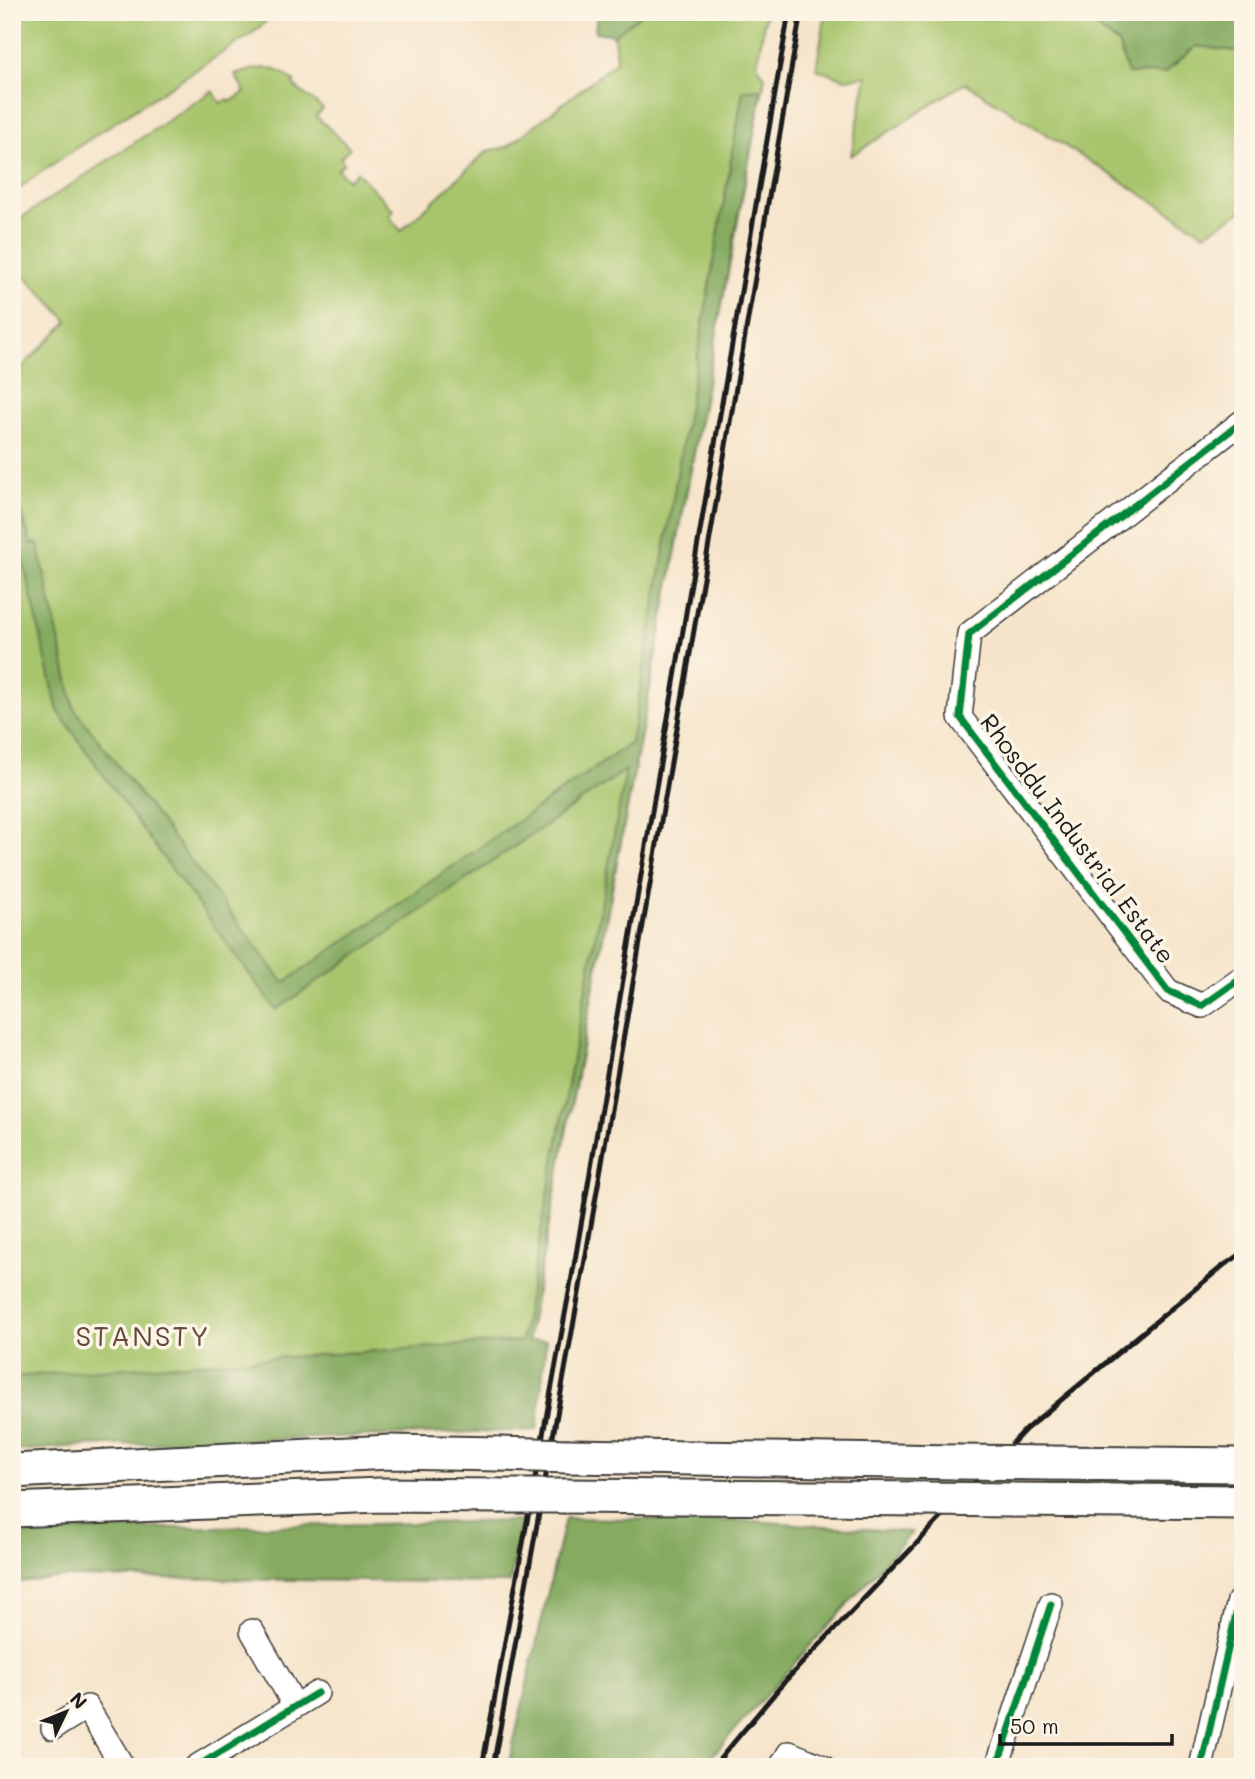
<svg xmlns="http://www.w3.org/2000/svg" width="1255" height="1779" font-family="Mali,sans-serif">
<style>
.green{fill:#a7c56c;stroke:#627044;stroke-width:2}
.forest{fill:#85aa60;stroke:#50633e;stroke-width:2}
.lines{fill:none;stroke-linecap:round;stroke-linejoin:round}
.minor-casing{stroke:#3d3a36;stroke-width:26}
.highway-casing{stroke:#3d3a36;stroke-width:37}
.minor{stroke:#fff;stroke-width:23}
.highway{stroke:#fff;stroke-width:33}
.rail{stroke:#1c1c1c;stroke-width:5}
.highway-bridge-casing{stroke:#3d3a36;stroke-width:37;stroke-linecap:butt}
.highway-bridge{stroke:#fff;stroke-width:33}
.cycleway-casing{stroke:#fcf5e5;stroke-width:11}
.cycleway{stroke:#00873e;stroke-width:7}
.labels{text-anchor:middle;stroke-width:7;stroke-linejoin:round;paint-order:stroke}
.street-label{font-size:24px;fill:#1c1c1c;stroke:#fcf5e5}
.quarter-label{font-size:28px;letter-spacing:2px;fill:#64493c;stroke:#fcf5e5}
</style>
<rect width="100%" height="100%" fill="#fcf5e5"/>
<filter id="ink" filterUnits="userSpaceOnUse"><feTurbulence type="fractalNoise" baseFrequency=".0143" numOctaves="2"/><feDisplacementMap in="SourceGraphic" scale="14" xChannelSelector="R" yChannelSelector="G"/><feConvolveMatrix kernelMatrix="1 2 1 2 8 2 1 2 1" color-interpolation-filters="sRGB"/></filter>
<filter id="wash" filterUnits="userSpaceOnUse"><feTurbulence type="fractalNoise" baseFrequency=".00686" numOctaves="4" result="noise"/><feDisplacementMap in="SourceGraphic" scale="28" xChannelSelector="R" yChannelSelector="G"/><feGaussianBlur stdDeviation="1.57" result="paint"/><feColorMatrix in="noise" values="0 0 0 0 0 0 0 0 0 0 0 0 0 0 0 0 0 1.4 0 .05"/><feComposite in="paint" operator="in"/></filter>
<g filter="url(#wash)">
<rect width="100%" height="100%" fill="#f6e4ca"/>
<!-- green -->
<path class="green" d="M12,12h264l-23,21 -150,97 -72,49 -19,16z
M644,12h122l-9,52 8,13 -238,1264 -515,37v-1001l56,-56 -56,-59v-38l200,-133 9,12 7,-4 2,3 15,-10 -10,-17c26,-9 38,-12 60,7l-2,3 30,24 -7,7 34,32 -10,10 4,5 -6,6 10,11 9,-8 37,39 -4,4 2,5 9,11 86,-80 20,-4 109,-85 -2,-27z
M826,12h259c15,26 54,45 80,61l31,-27 47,6v158l-38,24 -240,-151 -114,73 16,-80 -22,3 -29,-10z"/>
<!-- forest -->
<path class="forest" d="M597,12h47l-30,23 -19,-3z
M1085,12h158v40l-47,-6 -32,27 -36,1 -10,-31 -26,-19z
M762,89l-235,1252 19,-1 -9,90 -458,16 -67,5v-74l70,-6 439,-30 105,-571 -350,240 -140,-189 -78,-110 -46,-198v-28l3,5 16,53 7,1 36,164 210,275 347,-240 112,-653z
M565,1518l188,3 159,11 -210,235h-194z
M521,1521l-11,62 -443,-6 -55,6v-47l54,-6z"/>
</g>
<g filter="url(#ink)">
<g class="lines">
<defs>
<path id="minor" d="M1243,421l-274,213 -9,83 208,274 34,15 41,-29
M252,1631l43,75
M53,1728l34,-21 36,60
M196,1767l121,-74
M781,1767l8,-14 34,14
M997,1767l54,-163
M1201,1767l38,-166"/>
<path id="highway" d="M569,1456l388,6
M1049,1463l194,2
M12,1471l378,-19 109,2
M565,1496l360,3
M1011,1500l232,2
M12,1510l368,-15 119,1"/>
</defs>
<!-- minor casing -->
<use href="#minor" class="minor-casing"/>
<!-- highway casing -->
<use href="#highway" class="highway-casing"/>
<!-- minor -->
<use href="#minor" class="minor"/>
<!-- highway -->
<use href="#highway" class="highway"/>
<!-- rail -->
<path class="rail" d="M482,1767l93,-507 214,-1248
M493,1767l92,-507 216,-1248
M713,1767l74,-88 239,-250 198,-164 19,-12"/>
<defs>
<path id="highway-bridge" d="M499,1454l70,2
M957,1462l92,1
M499,1496h66
M925,1499l86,1"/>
</defs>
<!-- highway-bridge casing -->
<use href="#highway-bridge" class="highway-bridge-casing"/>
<!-- highway-bridge -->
<use href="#highway-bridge" class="highway-bridge"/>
<defs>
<path id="cycleway" d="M1243,421l-274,213 -9,83 208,274 34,15 41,-29
M196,1767l121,-74
M997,1767l54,-163
M1201,1767l38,-166"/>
</defs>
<!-- cycleway casing -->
<use href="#cycleway" class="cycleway-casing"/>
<!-- cycleway -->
<use href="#cycleway" class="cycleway"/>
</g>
</g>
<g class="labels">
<!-- street labels -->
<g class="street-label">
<text transform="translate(1077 839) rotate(53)" y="8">Rhosddu Industrial Estate</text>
</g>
<!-- quarter labels -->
<g class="quarter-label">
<text x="143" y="1346">STANSTY</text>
</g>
</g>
<!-- margin -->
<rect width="1255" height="1779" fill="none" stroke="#fcf5e5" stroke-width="42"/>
<!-- north arrow -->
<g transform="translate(66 1712) rotate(47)" stroke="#fcf5e5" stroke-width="5" paint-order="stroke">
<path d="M0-5L12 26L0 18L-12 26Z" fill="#1c1c1c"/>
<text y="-10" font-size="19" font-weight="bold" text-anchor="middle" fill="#1c1c1c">N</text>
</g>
<!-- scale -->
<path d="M1000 1734v10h172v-10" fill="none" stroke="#1c1c1c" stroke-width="3.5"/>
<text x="1010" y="1734" font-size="21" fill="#1c1c1c" stroke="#fcf5e5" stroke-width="5" paint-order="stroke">50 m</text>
</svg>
